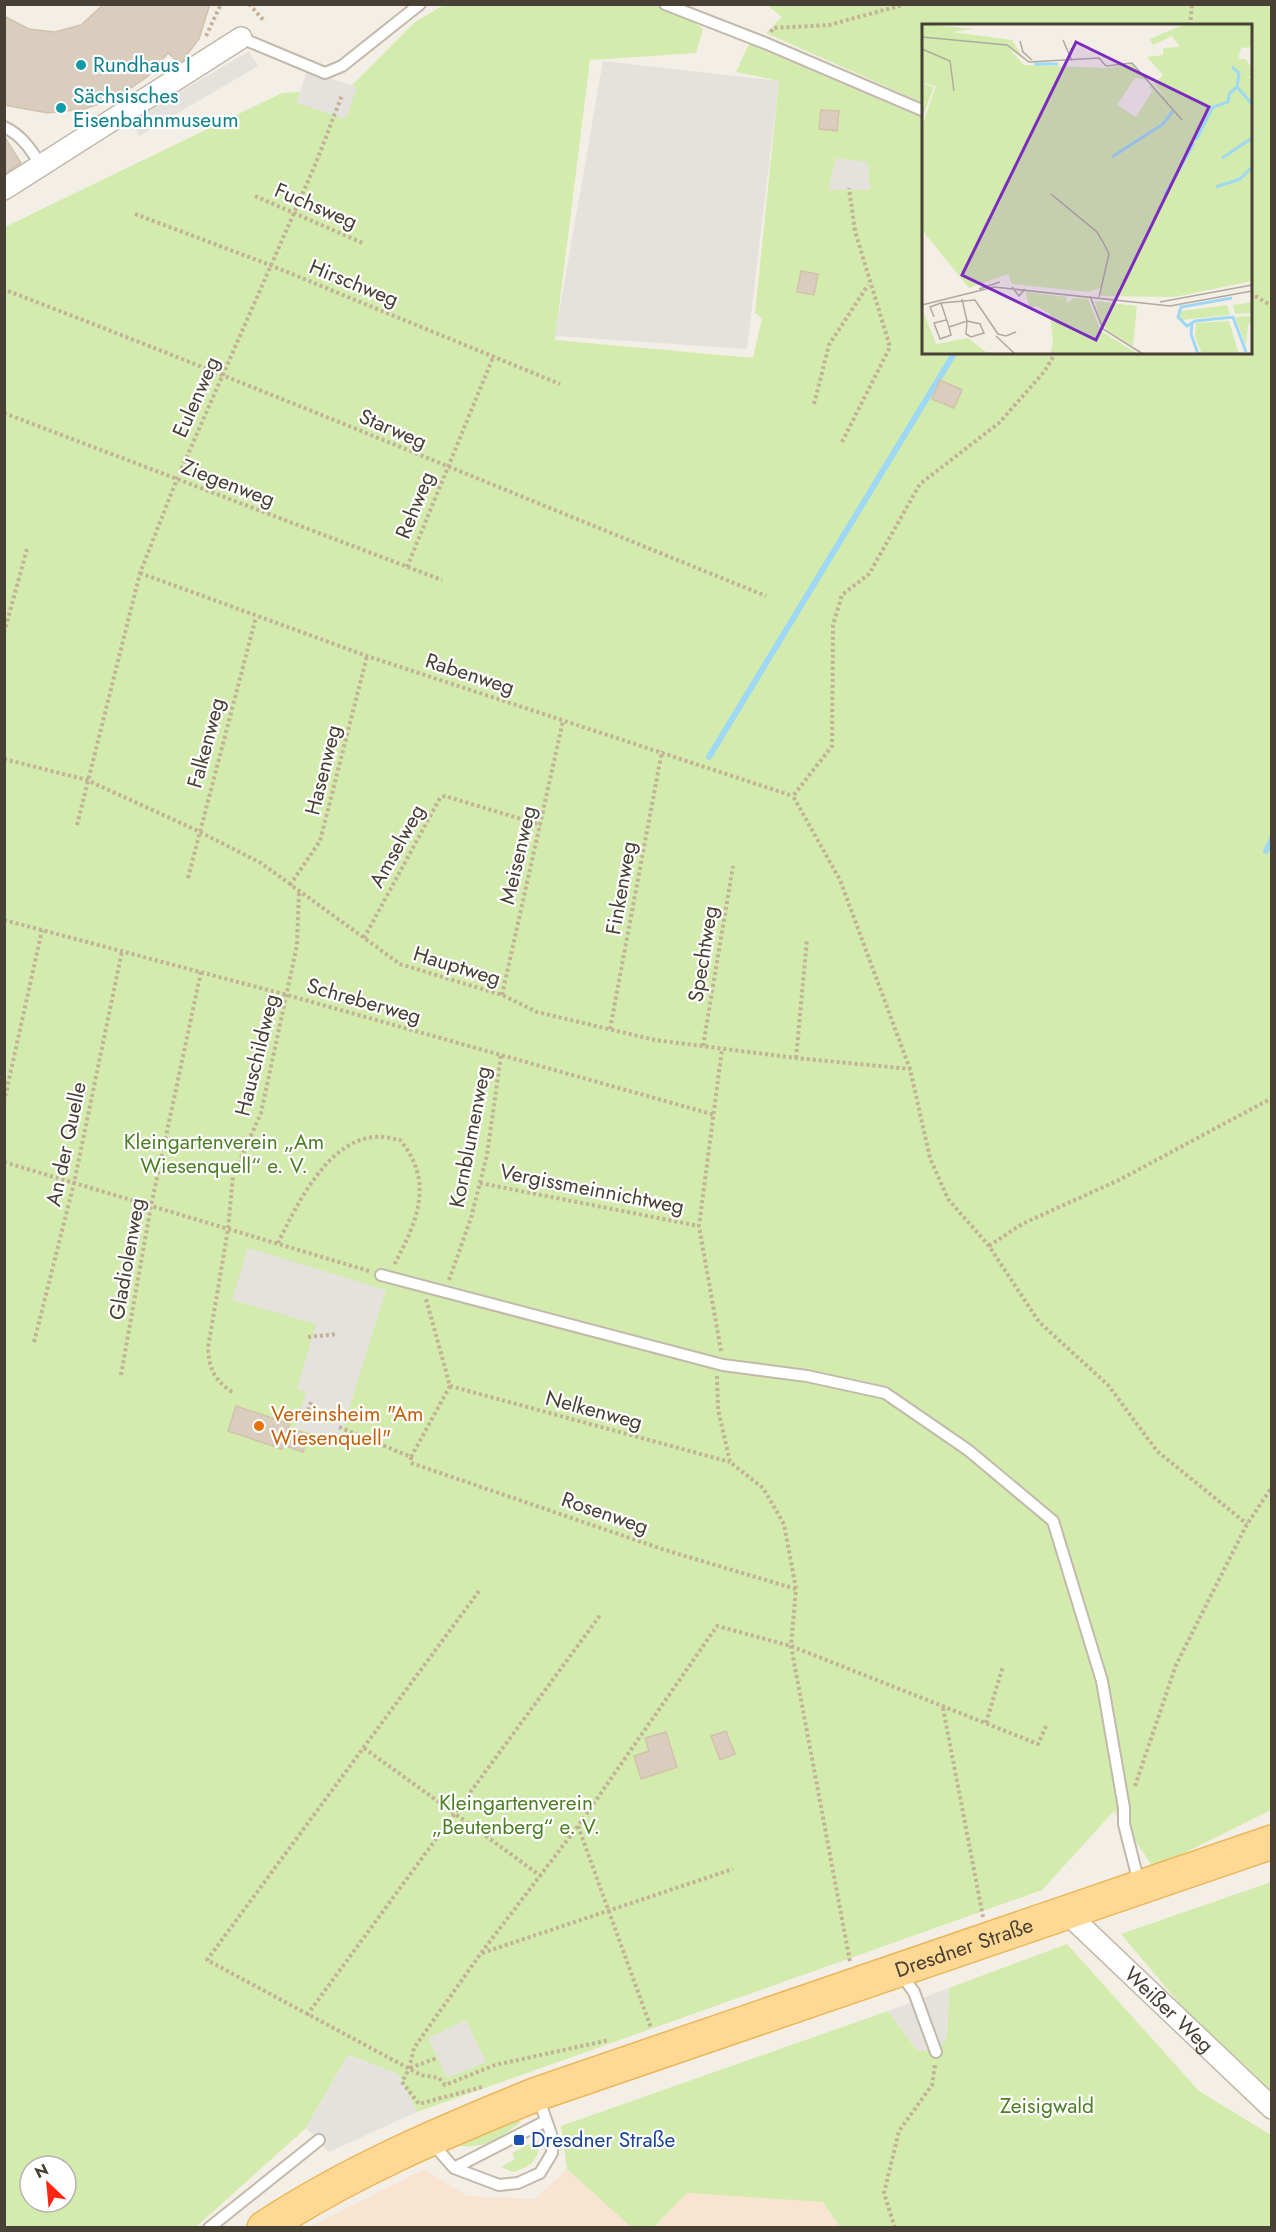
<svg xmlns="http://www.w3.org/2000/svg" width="1276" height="2232" font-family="Jost,sans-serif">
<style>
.commercial{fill:#f8e4d0}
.green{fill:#d3ebac;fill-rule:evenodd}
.parking{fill:#e5e2de}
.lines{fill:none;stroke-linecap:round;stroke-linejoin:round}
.stream{stroke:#9ed8f5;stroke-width:6}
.building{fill:#dacdbe;stroke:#d2c1ad;stroke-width:1.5}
.service-casing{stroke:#c3b9ab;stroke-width:14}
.minor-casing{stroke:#c3b9ab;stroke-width:24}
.primary-casing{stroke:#ecb75c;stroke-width:36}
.path{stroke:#c3b198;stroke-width:4;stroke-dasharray:3 3;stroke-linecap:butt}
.service{stroke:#fff;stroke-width:10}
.minor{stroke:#fff;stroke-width:21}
.primary{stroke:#ffd994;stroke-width:33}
.culture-dot{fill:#0f9aa8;stroke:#fff;stroke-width:2}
.food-dot{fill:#e8710a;stroke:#fff;stroke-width:2}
.transit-dot{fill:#1a4fb4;stroke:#fff;stroke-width:2}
.labels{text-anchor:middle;stroke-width:4.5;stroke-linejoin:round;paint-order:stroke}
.culture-label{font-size:21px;fill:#0d838f;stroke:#fff;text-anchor:start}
.street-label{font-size:21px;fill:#483f35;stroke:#fff}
.park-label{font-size:21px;fill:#4c7e24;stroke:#fff}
.food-label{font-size:21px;fill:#c56008;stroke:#fff;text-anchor:start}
.transit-label{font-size:21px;fill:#164399;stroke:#fff;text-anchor:start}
.inset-river{fill:none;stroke:#9ed8f5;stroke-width:3}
.inset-road{fill:none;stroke:#afa99f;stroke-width:1.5}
.view{fill:#7b2cbf;fill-opacity:0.15;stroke:#7b2cbf;stroke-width:3}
.inset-edge{fill:none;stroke:#483f35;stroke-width:3}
</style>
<rect width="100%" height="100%" fill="#f4efe6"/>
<!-- commercial -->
<path class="commercial" d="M424,2169l43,27 68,3 32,-30 64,58 -324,1z
M687,2193l136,9 17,25 -186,1z"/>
<!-- green -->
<path class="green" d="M444,5h217l16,4 26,20 -7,24 -106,7 -35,280 198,18 9,-40 -7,-5 24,-232 -43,-9 13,-28 166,71 6,-13 -155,-69 16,-16 -15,-12h504v1805l-117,58 -40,-57 -72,79 -625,222 -19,-38 -50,-19 -42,73 -110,99 -191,1v-2001l277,-134 66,-4 67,-67zM924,26h326v326h-326zM30,2166h36v36h-36z
M1271,1882v209l-30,-14 -120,-143z
M1067,1944l132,147 72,44v92h-431l-17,-25 -136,-9 -33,34h-23l-64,-58 -6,-43 327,-115 29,39 30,-12 2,-50z
M511,2118l10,4c-19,15 -36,27 -61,24l-3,-5z
M537,2140c6,18 -8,28 -24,32l-12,-5 14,-8 -3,-6z"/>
<!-- parking -->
<path class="parking" d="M249,51l9,15 -119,70 -8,-15z
M603,61l176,20 -32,268 -192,-13z
M307,71l50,16 -11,32 -50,-16z
M836,158l32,4 2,28h-42z
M248,1248l138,42 -47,151 -44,-13 11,-36 -9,-3 19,-65 -84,-24z
M949,1988l-2,50 -11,14 -19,-2 -29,-39z
M466,2020l20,42 -39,16 -19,-40z
M348,2055l50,19 19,38 -88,40 -23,-24z"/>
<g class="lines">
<!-- stream -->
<path class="stream" d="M709,757l246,-405
M1266,851l6,-12"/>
</g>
<!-- building -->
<path class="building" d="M104,4h106l-11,35 -16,21 -4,2 -11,-9 -21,24 -31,21 -32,11 -36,4 -44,-8v-89l25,13 26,3 26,-7z
M821,110l18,1 -2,20 -18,-2z
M4,136l17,27 -17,11z
M801,271l17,3 -4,21 -17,-3z
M940,380l22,10 -8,18 -22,-9z
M236,1406l54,18 -2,4 20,6 -5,18 -20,-7 -1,4 -54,-18z
M726,1731l9,23 -15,6 -9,-24z
M666,1732l11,35 -36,12 -7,-23 15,-5 -4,-13z"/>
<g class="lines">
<defs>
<path id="service" d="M665,4l100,39 159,68
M241,38l84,35 17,-7 78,-62
M4,127c18,8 28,24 38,40
M381,1275l342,90 84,11 78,17 83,57 85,71 49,160 22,127v16l15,59
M900,1973l14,19 22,60
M432,2143l22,25 45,17 19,-2 22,-10 12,-20 -1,-19 -13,-37
M454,2168l92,-47
M209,2228l110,-88"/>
<g id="minor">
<path d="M4,189l237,-151"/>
<path id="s1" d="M1066,1912l206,196"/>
</g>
<g id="primary">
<path id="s2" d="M264,2228c85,-56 179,-96 273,-134l735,-252"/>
</g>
</defs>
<!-- service casing -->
<use href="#service" class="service-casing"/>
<!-- minor casing -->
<use href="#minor" class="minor-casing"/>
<!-- primary casing -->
<use href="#primary" class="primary-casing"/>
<!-- path -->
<path class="path" d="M249,4l16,18
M1190,26l2,-22
M771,32l2,-4 56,-3 77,-21
M206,36l15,-32
M255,196l110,48
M135,214l135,51 290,119
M8,291c255,98 506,203 758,305
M1250,293l22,13
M1056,352l-12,20 -45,51 -79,61 -51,90 -27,21 -9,30 -1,121 -39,50 47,84 70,189 20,89 18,41 41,47 50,76 69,63 49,66 90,73
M814,404l15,-59 39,-60
M4,413l438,167
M842,442l48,-95 -35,-116 -6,-43
M407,567l87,-212
M140,573l227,83 426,140
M4,633l23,-84
M4,759l83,21 111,51 63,32 139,101 102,31 35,17 118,28 141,18 114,11
M77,825l63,-252 37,-94 139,-316 26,-68
M188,878l68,-261
M290,885l30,-44 47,-185
M4,920l283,75 428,120
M364,938l76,-140 5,-2 96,29
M502,995l61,-274
M610,1029l52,-278
M703,1046l30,-180
M796,1058l11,-119
M4,1102l38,-172
M4,1162l365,109
M480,1183l219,43
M278,1243c18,-37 50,-104 98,-106 8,-1 17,2 24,3 35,42 17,82 -6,125
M989,1246l33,-22 99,-45 151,-81
M449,1280l22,-62 16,-63 14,-100
M308,1337l29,-3
M34,1342l40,-159 48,-232
M721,1351l-22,-125 23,-177
M121,1375l30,-169 50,-234
M717,1376l1,33 12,53 33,26 21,36 12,65 -5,57 59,316
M450,1386l280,76
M232,1392c-18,-12 -23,-24 -24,-44l20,-119 5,-53 28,-63 36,-168 2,-53
M306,1416l5,-14
M339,1427l72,30
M411,1457v6l254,87 131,39
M411,1457l39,-71 -24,-87
M479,1591l-272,369 214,115 18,3 6,7 50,-20 114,-25
M943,1708l40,209
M986,1723l17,-57
M364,1748l177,128
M1135,1786l41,-121 71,-141 25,-37
M578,1826l73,202
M482,1953l251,-84
M307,2015l294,-401
M410,2068l27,-10
M482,2087l-63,17 -17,-22 7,-13 5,-21 67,-95 97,-127 139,-200 74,20 247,98 9,-20
M895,2228l-11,-35 15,-62 33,-46 3,-20"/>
<!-- service -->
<use href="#service" class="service"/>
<!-- minor -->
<use href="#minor" class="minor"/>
<!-- primary -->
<use href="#primary" class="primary"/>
</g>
<!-- markers -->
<g class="culture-dot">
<circle cx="81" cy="65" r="6"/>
<circle cx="61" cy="108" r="6"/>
</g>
<circle class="food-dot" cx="259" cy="1426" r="6"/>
<rect class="transit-dot" x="513" y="2134" width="12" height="12" rx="3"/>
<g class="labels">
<!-- culture labels -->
<g class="culture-label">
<text x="93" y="72">Rundhaus I</text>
<text x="73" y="103">Sächsisches<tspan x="73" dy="24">Eisenbahnmuseum</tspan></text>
</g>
<!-- street labels -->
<g class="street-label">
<text transform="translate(316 206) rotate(23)" y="7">Fuchsweg</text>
<text transform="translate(354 283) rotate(22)" y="7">Hirschweg</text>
<text transform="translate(196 397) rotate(-66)" y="7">Eulenweg</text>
<text transform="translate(393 429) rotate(23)" y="7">Starweg</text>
<text transform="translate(228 483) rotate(21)" y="7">Ziegenweg</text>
<text transform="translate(415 505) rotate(-68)" y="7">Rehweg</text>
<text transform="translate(470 674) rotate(18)" y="7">Rabenweg</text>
<text transform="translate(206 743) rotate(-75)" y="7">Falkenweg</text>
<text transform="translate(323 770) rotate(-76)" y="7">Hasenweg</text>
<text transform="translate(397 846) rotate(-61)" y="7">Amselweg</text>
<text transform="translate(518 855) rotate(-77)" y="7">Meisenweg</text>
<text transform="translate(621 888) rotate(-80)" y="7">Finkenweg</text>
<text transform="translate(703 954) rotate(-81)" y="7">Spechtweg</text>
<text transform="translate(457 966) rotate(17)" y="7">Hauptweg</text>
<text transform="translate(364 1001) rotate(16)" y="7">Schreberweg</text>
<text transform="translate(257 1055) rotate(-76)" y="7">Hauschildweg</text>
<text transform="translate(470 1137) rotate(-79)" y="7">Kornblumenweg</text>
<text transform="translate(66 1144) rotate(-78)" y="7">An der Quelle</text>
<text transform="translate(592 1189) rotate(11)" y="7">Vergissmeinnichtweg</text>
<text transform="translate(127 1259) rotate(-80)" y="7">Gladiolenweg</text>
<text transform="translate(594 1410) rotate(15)" y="7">Nelkenweg</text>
<text transform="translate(605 1513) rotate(19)" y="7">Rosenweg</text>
<text dy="7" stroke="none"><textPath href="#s2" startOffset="756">Dresdner Straße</textPath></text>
<text dy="7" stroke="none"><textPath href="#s1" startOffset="142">Weißer Weg</textPath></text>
</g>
<!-- park labels -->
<g class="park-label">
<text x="224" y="1149">Kleingartenverein „Am<tspan x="224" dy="24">Wiesenquell“ e. V.</tspan></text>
<text x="516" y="1810">Kleingartenverein<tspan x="516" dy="24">„Beutenberg“ e. V.</tspan></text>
<text x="1047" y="2113">Zeisigwald</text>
</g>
<!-- food labels -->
<g class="food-label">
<text x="271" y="1421">Vereinsheim "Am<tspan x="271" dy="24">Wiesenquell"</tspan></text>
</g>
<!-- transit labels -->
<g class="transit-label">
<text x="531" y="2147">Dresdner Straße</text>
</g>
</g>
<!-- overview -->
<g transform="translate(922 24)">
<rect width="330" height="330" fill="#f4efe6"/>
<path d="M0,0l52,5 -22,3 60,8 10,16 -15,-10 17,19 84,3 24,-4 16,16 -13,-2 -18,27 19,12 17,-27 -4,-3 3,-3 15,15 -13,-15 9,-9 -16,-18 16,-2v-7l17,-1 -8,-11 -19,9 -3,-6 35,-15h67v23l-11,1 -3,11h8l6,10v7l-5,1 5,2v202l-77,16 -74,-1 -1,-8 -11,4 -77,-8 -4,-10 -39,14 -47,-58v-104l14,-40 -14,-4zM0,59l12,4 -12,32zM104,268l40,5 1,6 7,-5 14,1 13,32 37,23h-88l3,-11 -3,-29 -14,-8 -7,3zM173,277l42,5 -4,40 -26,-16 -7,-8zM330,278v11l-17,1 -2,-9zM305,281l3,10 -49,5 -1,-5 1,-4zM0,284l14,36 32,-6 18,14 12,2h-76zM330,292v7l-4,1 -2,22 -11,-29zM307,297l10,33h-37l-7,-17 1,-14z" fill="#d3ebac"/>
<path class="inset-river" d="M112,40h24M315,63l15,17M274,116l17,-33 15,-5 1,-8 8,-7 2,-14 -7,-6M190,133l51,-33 10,-13M300,134l30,-20M294,163l24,-8 12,-12M243,171l29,-52M310,274l-51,9 -3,10 9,9 8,-5 38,-4 13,35M270,299l-1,11 7,20"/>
<path class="inset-road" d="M0,13l85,8 22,17 70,-4 7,8 26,-3 50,57M141,16l9,21M98,17l3,11 9,8M0,25l28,12 4,30M129,170l46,38 6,10 6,12 -10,43M90,263l7,9 6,-7M57,265l21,-7M168,272l13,33 40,25M40,275l5,22 14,3M238,278l92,-17M0,281l72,-18 176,19 82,-15M12,293l-4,-10 11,-4M24,296l-12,3 6,16 11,-4 -2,-8M58,300l4,9 -13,4 -5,-3 1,-13 -18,6 -8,-24 34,-3 23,34 8,2 10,-4M74,312l19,18"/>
<path class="view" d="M154,18l133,65 -113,233 -134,-65z"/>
<rect width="330" height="330" class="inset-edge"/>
</g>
<!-- border -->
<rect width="1276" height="2232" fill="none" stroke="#483f35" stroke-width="12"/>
<!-- north arrow -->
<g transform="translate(48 2184) rotate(334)"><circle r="28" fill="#ffffff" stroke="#b6b2ae" stroke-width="1.5"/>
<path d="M0-4.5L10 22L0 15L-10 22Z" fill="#ff2512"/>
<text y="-9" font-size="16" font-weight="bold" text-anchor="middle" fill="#483f35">N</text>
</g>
</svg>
